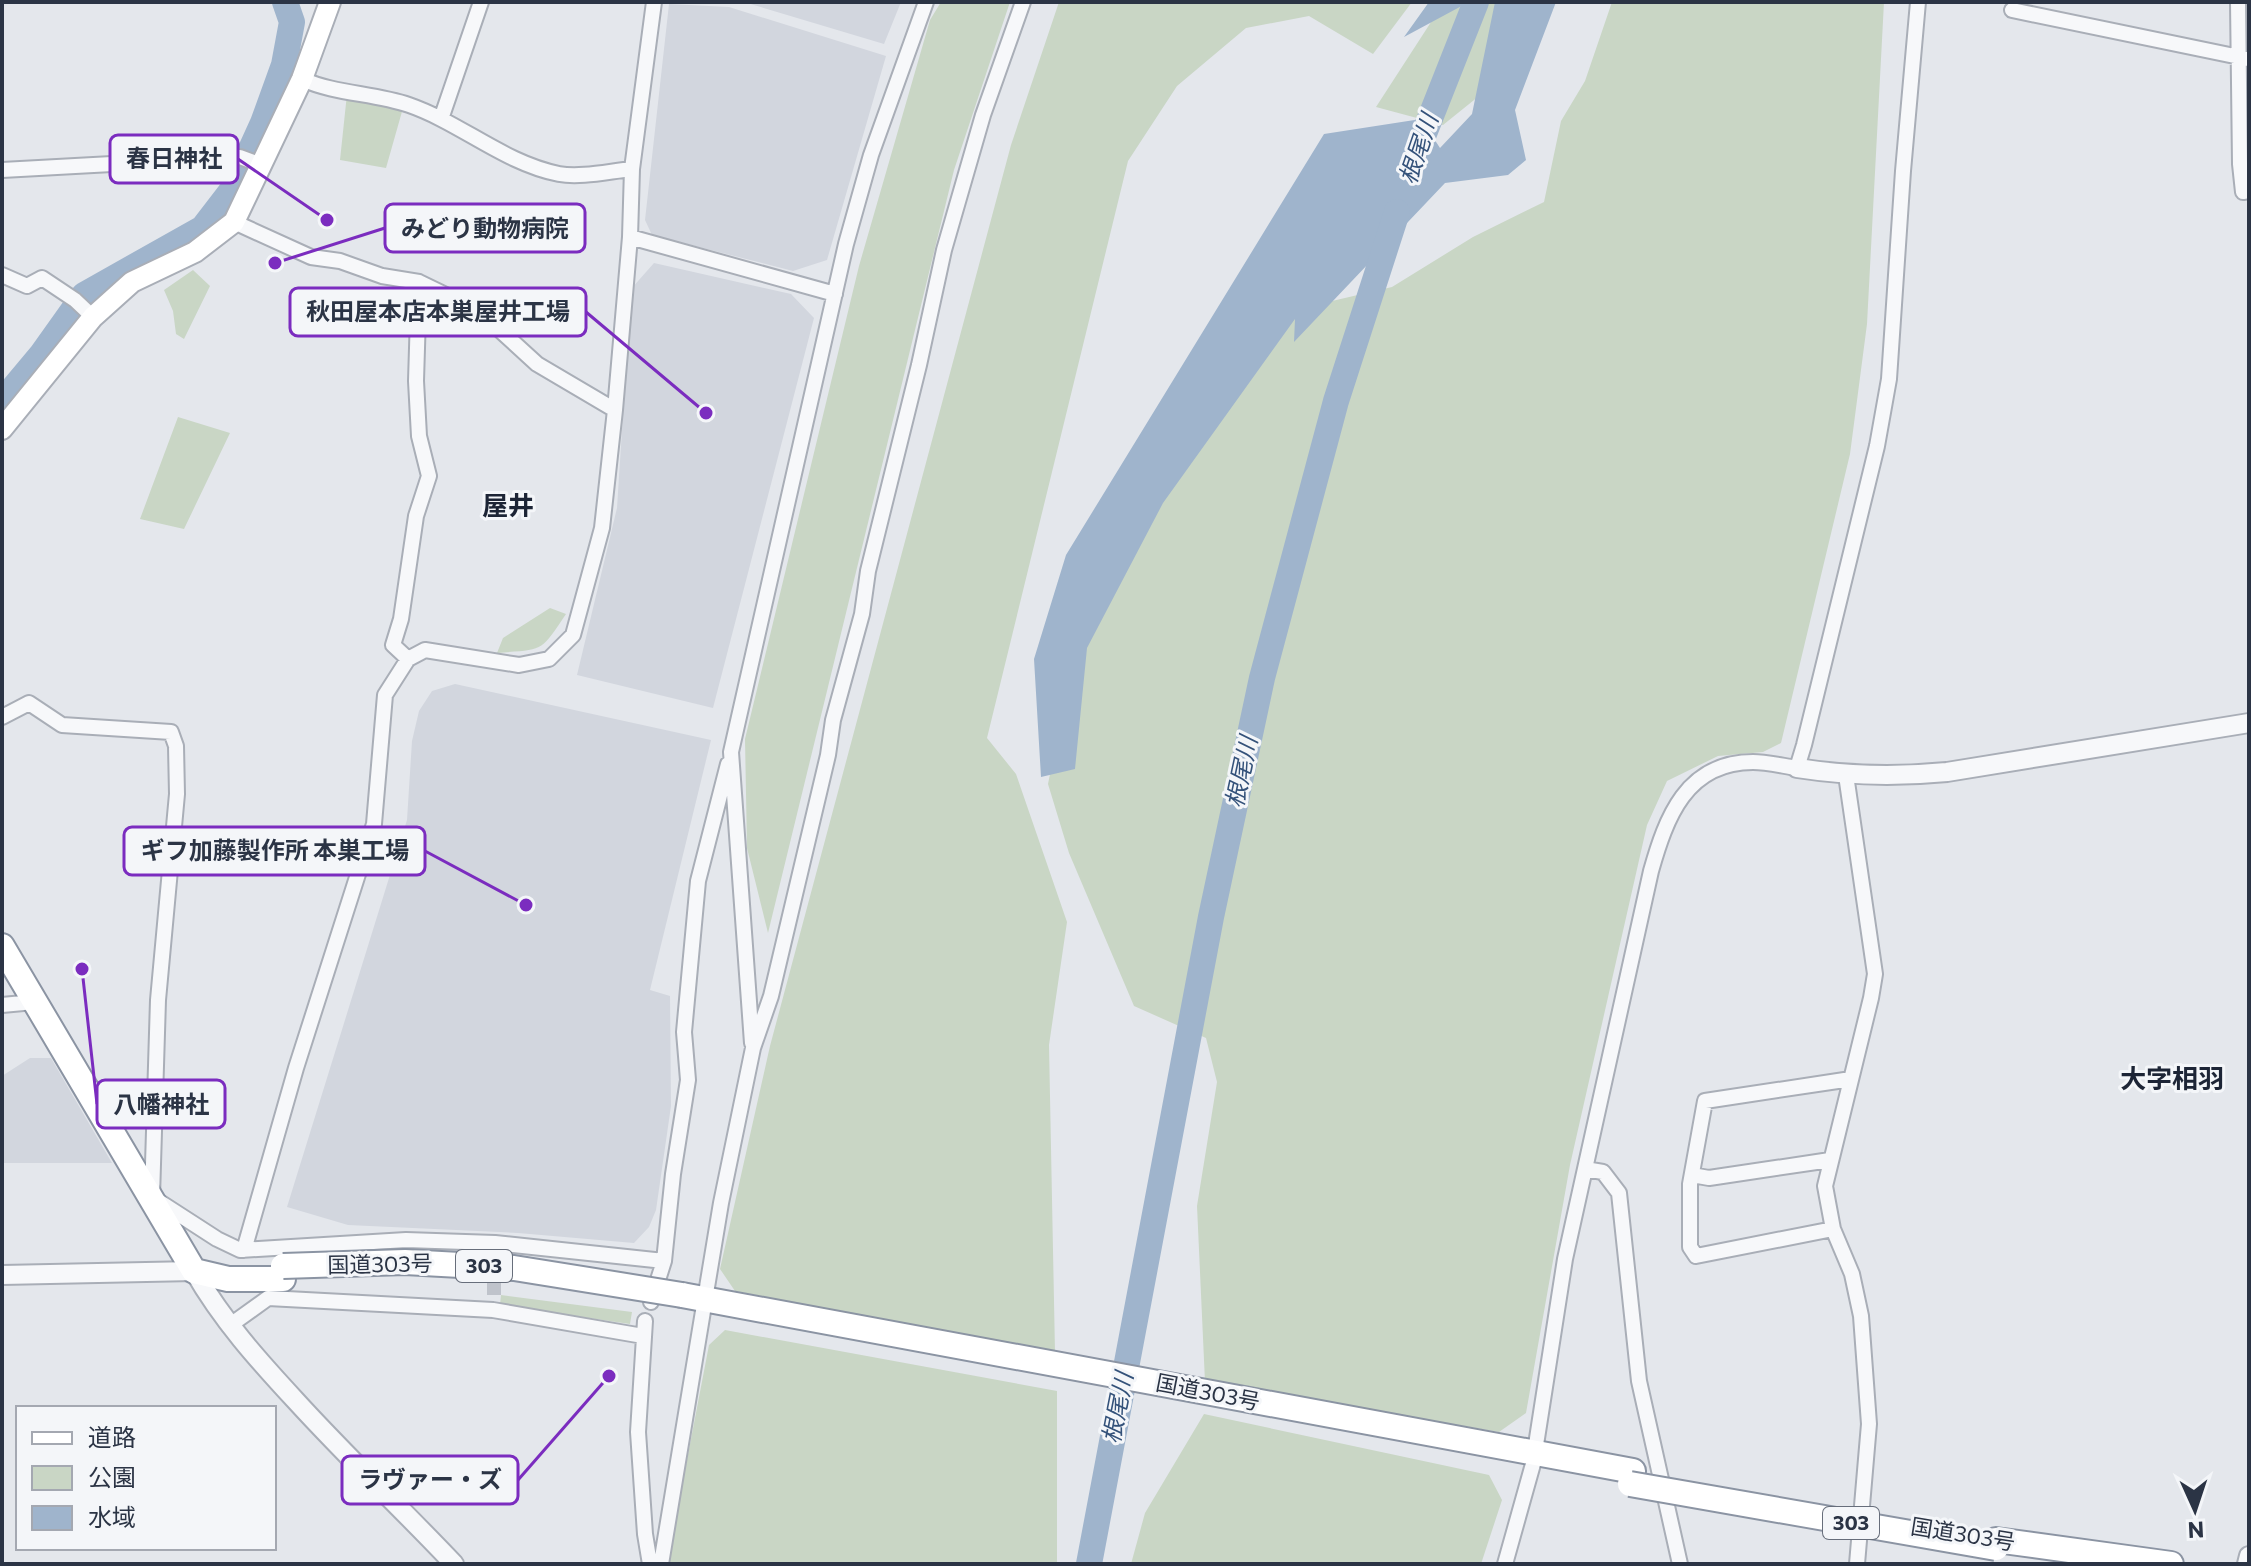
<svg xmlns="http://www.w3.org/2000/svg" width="2251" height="1566" font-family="Commissioner,'Noto Sans JP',sans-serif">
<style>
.built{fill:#d2d6de}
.green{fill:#c9d6c5}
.water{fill:#9fb4cc}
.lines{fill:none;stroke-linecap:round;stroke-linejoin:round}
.river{stroke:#9fb4cc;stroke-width:26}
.minor-tunnel{stroke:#bfc3cb;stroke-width:14;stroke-dasharray:14 7;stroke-linecap:butt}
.minor-casing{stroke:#a9aeb7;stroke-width:18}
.tertiary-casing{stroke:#a9aeb7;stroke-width:22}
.secondary-casing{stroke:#a9aeb7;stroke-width:24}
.trunk-casing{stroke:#8b94a3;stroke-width:28}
.minor{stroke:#f7f8fa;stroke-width:14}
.tertiary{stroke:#f7f8fa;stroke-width:18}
.secondary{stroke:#fff;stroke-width:20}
.trunk{stroke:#fff;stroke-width:24}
.trunk-bridge-casing{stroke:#8b94a3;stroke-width:28;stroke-linecap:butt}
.trunk-bridge{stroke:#fff;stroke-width:24}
.labels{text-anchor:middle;stroke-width:6;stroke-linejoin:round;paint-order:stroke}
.shield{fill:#f4f6f9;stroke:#676e7b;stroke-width:2}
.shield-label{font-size:20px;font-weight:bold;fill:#2b3445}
.street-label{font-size:22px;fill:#2b3445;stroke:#f4f6f9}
.water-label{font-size:24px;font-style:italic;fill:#34527a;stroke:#f4f6f9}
.quarter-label{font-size:26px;font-weight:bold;fill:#1d2536;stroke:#f4f6f9}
.leader{fill:none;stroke:#7b2cbf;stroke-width:3}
.callout-dot{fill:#7b2cbf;stroke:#f4f6f9;stroke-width:3}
.callout{fill:#f4f6f9;stroke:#7b2cbf;stroke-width:3}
.callout-label{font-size:24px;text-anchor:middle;font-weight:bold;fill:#2b3445}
</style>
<rect width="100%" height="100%" fill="#e4e7ec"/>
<!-- built -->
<path class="built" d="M744,2h157l-17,42z
M669,4l60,3 157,49 -59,204 -34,11 -141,-36 -7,-15z
M654,263l137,31 23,24 -101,390 -136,-33 40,-167 14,-219z
M455,684l256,56 -61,250 20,6 1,110 -15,104 -7,17 -15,16 -116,-10 -170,-8 -61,-18 120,-387 5,-79 7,-30 13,-20z
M30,1058h21l61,105h-110v-87z"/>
<!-- green -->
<path class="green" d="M941,2h69l-56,168 -186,763 -21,-85 -2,-109 114,-473 71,-246z
M1059,2h353l-39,52 -64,-38 -63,12 -69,58 -49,75 -141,577 29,36 51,148 -18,123 6,307 -320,-61 -15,-22 50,-223 241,-901z
M1444,2h91l-10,57 -82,66 -67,-18z
M1612,2h272l-17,322 -17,130 -69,289 -18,9 -45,4 -51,25 -20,44 -77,340 -44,248 -27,19 -294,-50 -8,-176 20,-124 -11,-44 -72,-32 -65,-153 -21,-69 34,-168 186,-300 124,-29 81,-50 71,-35 17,-81 24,-40z
M347,94l56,14 -17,60 -46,-8z
M193,270l17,16 -26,53 -8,-5 -3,-23 -9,-21z
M178,417l52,16 -46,96 -44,-10z
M550,608l16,6c-26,39 -22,35 -69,39l6,-15z
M501,1295l131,17 -2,12 -130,-19z
M725,1330l332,61v173h-390l42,-219z
M1204,1414l285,61 13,25 -21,64h-350l14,-51z"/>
<!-- water -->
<path class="water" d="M1429,2h40l-65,35z
M1495,2h61l-41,108 11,50 -18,15 -63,8 -151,159 1,-23 -132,184 -76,145 -12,121 -34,8 -7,-118 32,-104 258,-421 97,-15 19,29 32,-34z"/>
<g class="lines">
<!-- river -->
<path class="river" d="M1414,159l62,-157
M2,402l40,-48 42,-59 119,-67 30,-39 30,-66 21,-58 8,-43 -7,-20
M1089,1564l122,-647 51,-239 74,-277 61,-189"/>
<!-- minor-tunnel -->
<path class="minor-tunnel" d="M494,1295v-40"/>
<defs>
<path id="minor" d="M2238,2l2,162 3,28 6,-1
M2012,10l237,49
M302,79c33,15 72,14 107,26 52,18 95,58 150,69 22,4 51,-3 73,-5
M441,119l40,-117
M2,170l238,-13 21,8
M234,222l77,35 29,4 42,15 37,6 60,29 58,53 78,46
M630,237l205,57
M2,275l25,11 15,-8 33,22 18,17
M408,659l-15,-14 8,-26 15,-103 13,-40 -10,-40 -3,-55 3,-99
M2,717l27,-14 33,22 109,7 5,14 1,48 -19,206 -6,197 65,42 23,11 166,-10 89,3 169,18
M1846,775l29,199 -4,24 -46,188 8,43 19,45 9,42 8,108 -12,140
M2,1005l32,-3
M752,1043l-21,-291 115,-508 25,-89 55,-153
M1585,1169l18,3 16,21 20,188 41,183
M1692,1175l17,3 121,-18
M1833,1229l-137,27 -6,-9v-63l15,-83 146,-22
M244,1250l52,-182 78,-244 11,-129 23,-36 17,-9 94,15 30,-6 24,-24 29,-107 13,-118 15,-173 2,-68 22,-167
M651,1302l13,-41 9,-87 15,-94 -4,-48 14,-151 30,-117
M645,1321l-7,111 7,102 5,30
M229,1326l39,-28 225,12 150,26
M661,1564l60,-361 32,-155 18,-52 57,-241 5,-35 29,-106 6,-43 51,-206 25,-115 39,-135 40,-113
M1505,1564l28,-100 32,-205 86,-388c15,-53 35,-109 102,-109 14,0 30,4 44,6l7,-23 73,-299 12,-67 14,-208 15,-169"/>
<path id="tertiary" d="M1797,768c51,8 98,9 150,4l302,-49
M2,1275l192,-4c28,49 64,89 102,130 51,56 106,108 158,163
M2247,1564l2,-8"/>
<path id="secondary" d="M2,429l91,-112 39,-35 63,-30 39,-30 68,-143 28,-77"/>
<path id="trunk" d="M2,946l192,325 34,8h55
M682,1295l951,176
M1996,1540l175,24"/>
</defs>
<!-- minor casing -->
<use href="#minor" class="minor-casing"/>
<!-- tertiary casing -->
<use href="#tertiary" class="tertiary-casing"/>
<!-- secondary casing -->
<use href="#secondary" class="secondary-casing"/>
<!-- trunk casing -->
<use href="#trunk" class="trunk-casing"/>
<!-- minor -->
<use href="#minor" class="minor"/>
<!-- tertiary -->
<use href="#tertiary" class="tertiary"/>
<!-- secondary -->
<use href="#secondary" class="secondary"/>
<!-- trunk -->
<use href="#trunk" class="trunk"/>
<defs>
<path id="trunk-bridge" d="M283,1266l122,-4 109,6 168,27
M1630,1484l366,64"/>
</defs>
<!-- trunk-bridge casing -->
<use href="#trunk-bridge" class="trunk-bridge-casing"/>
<!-- trunk-bridge -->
<use href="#trunk-bridge" class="trunk-bridge"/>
</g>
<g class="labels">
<!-- shield labels -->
<g class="shield">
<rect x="456" y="1250" width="56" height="32" rx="6"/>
<rect x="1823" y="1507" width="56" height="32" rx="6"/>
</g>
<g class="shield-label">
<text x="484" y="1273">303</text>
<text x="1851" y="1530">303</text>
</g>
<!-- street labels -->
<g class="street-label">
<text transform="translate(380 1264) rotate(-1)" y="8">国道303号</text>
<text transform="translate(1208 1392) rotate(11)" y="8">国道303号</text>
<text transform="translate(1963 1534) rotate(9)" y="8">国道303号</text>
</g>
<!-- water labels -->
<g class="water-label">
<text transform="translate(1419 149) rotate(-71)" y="8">根尾川</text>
<text transform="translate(1242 772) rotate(-78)" y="8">根尾川</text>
<text transform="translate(1118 1408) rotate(-79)" y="8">根尾川</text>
</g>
<!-- quarter labels -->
<g class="quarter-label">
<text x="508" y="515">屋井</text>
<text x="2172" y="1088">大字相羽</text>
</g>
</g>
<!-- callouts -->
<path class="leader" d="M327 220L238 159M275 263L385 228M706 413L586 312M526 905L425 851M82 969L97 1104M609 1376L518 1480"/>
<g class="callout-dot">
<circle cx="327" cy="220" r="8"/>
<circle cx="275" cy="263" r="8"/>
<circle cx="706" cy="413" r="8"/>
<circle cx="526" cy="905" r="8"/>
<circle cx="82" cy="969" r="8"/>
<circle cx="609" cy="1376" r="8"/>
</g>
<g class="callout">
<rect x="110" y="135" width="128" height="48" rx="8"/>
<rect x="385" y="204" width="200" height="48" rx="8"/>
<rect x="290" y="288" width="296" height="48" rx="8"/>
<rect x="124" y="827" width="301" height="48" rx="8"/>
<rect x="97" y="1080" width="128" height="48" rx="8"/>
<rect x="342" y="1456" width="176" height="48" rx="8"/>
</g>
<g class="callout-label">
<text x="174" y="167">春日神社</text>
<text x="485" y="237">みどり動物病院</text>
<text x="438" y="320">秋田屋本店本巣屋井工場</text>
<text x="275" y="859">ギフ加藤製作所 本巣工場</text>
<text x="161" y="1113">八幡神社</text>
<text x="430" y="1488">ラヴァー・ズ</text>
</g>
<!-- border -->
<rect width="2251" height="1566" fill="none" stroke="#2b3445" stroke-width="8"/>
<!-- legend -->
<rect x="16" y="1406" width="260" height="144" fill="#f4f6f9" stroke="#a4a8b1" stroke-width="2"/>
<rect x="32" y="1432" width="40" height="12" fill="#ffffff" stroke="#a4a8b1" stroke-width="2"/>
<text x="88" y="1446" font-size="24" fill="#2b3445">道路</text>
<rect x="32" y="1466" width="40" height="24" fill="#c9d6c5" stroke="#a4a8b1" stroke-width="2"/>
<text x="88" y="1486" font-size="24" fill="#2b3445">公園</text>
<rect x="32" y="1506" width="40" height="24" fill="#9fb4cc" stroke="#a4a8b1" stroke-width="2"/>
<text x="88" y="1526" font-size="24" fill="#2b3445">水域</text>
<!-- north arrow -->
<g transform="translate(2195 1510) rotate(177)" stroke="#f4f6f9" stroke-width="6" paint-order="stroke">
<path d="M0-6L14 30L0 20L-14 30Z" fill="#2b3445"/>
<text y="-12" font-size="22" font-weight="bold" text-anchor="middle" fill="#2b3445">N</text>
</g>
</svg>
